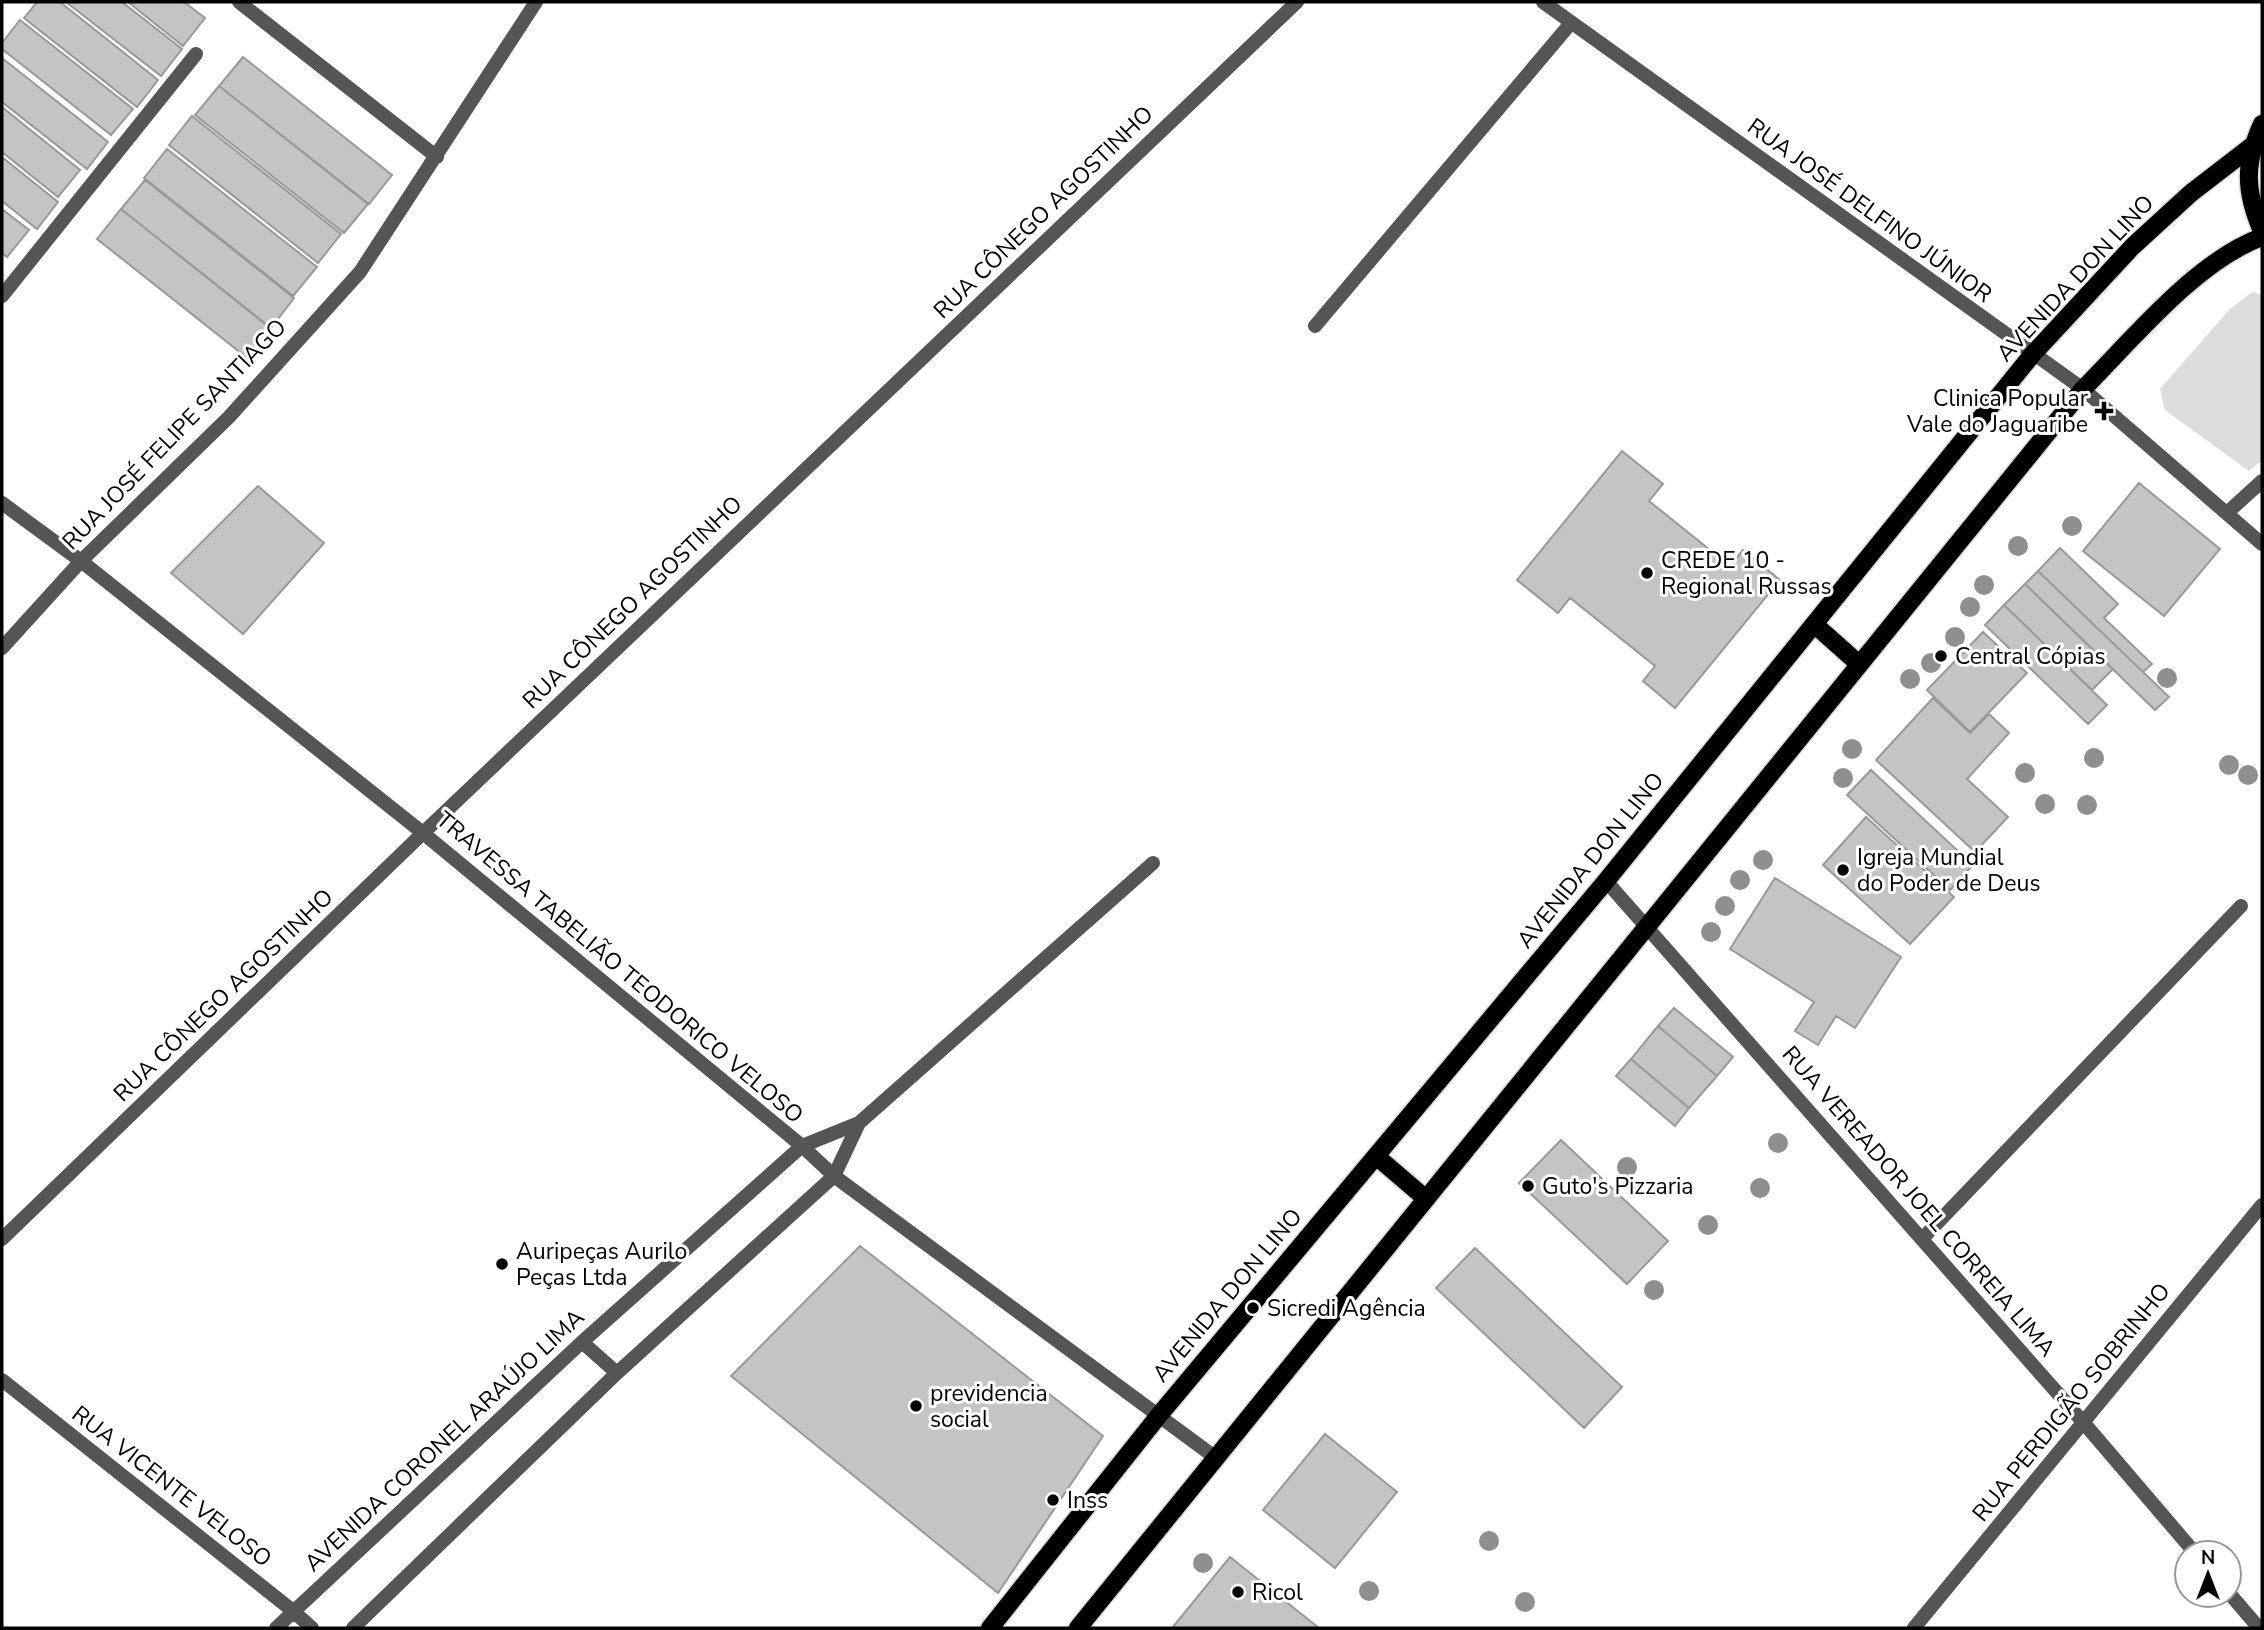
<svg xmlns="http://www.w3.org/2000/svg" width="2264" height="1630" font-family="'Nunito Sans',sans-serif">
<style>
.green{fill:#dcdcdc}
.building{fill:#c4c4c4;stroke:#999;stroke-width:2}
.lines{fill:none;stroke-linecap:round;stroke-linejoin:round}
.primary-casing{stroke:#dbdbdb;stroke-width:21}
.street{stroke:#555;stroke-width:14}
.primary{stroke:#000;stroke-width:18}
.tree{fill:#8f8f8f}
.poi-dot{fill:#000;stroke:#fff;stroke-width:2.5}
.labels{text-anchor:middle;stroke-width:6;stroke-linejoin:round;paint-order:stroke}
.street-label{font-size:23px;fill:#000;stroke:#fff}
.poi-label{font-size:23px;fill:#000;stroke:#fff;text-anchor:start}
</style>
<rect width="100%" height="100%" fill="#fff"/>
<!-- green -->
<path class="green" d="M2252,292l10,3v165l-13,11 -84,-61 -5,-21 69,-79z"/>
<!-- building -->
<path class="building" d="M37,2h23l98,78 -21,27 -113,-89z
M66,2h56l60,47 -21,27z
M128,2h56l21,16 -22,28z
M20,20l113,89 -22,26 -109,-86v-6z
M243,57l149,118 -23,29 -150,-118z
M2,58l106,84 -21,27 -85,-67z
M219,86l149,118 -24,29 -149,-118z
M2,107l78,63 -22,27 -56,-45z
M192,116l149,118 -23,29 -149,-118z
M167,149l150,118 -24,29 -149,-118z
M2,157l56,45 -21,27 -35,-28z
M145,180l149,118 -23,30 -150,-119z
M2,209l27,21 -22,27 -5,-4z
M121,209l149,119 -24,29 -149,-118z
M1622,451l41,33 -14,17 81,65 13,-16 37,30 -105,128 -32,-27 12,-15 -85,-68 -12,15 -41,-33z
M2139,483l81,66 -56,67 -81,-65z
M258,486l66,57 -81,91 -72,-61z
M2060,548l58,56 -14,14 48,46 -9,8 -105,-101z
M2038,571l131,126 -14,13 -130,-126z
M2025,584l88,85 -21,21 -88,-85z
M2004,605l103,100 -19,19 -103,-99z
M1983,632l44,41 -57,59 -43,-42z
M1933,698l37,35 19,-19 20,19 -42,46 41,38 -33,35 -99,-92z
M1871,770l102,95 -23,25 -103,-95z
M1866,817l88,80 -44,47 -87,-79z
M1775,878l126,79 -46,71 -19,-12 -18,29 -23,-14 19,-29 -84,-53z
M1674,1008l59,49 -16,19 -59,-50z
M1658,1026l59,50 -28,32 -58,-49z
M1631,1059l58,49 -14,18 -59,-50z
M1561,1140l107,101 -41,43 -108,-101z
M860,1246l243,190 -105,157 -267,-217z
M1475,1248l147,139 -38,41 -148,-140z
M1325,1434l72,58 -62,76 -72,-58z
M1230,1557l89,71h-147z"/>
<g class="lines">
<defs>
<path id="primary" d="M2262,124c-18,39 -17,68 0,107
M1814,624l45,40
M1376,1156l49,42
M990,1628l170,-214 446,-533 426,-526 100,-108 59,-54 61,-47
M1078,1628l1005,-1239c50,-50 113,-128 179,-152"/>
</defs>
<!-- primary casing -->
<use href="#primary" class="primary-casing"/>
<!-- street -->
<path class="street" d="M239,2l198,155
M1543,2l540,387 179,155
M2,296l194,-242
M1315,326l256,-303
M2,503l79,58 342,272 379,313 32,30 382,282
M2227,513l35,-32
M2,648l79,-87 148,-144 131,-145 176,-270
M1606,881l477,541 112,131
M2,1239l421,-406 874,-831
M1922,1239l319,-333
M582,1342l35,31
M2,1380l291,231 19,17
M2229,1593l30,35
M276,1628l306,-286 220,-196 57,-23 294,-260
M353,1628l264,-255 217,-197 25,-53
M1914,1628l348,-423"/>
<!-- primary -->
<use href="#primary" class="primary"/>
</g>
<!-- trees -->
<g class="tree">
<circle cx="2072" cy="526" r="10"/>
<circle cx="2018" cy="546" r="10"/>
<circle cx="1984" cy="585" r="10"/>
<circle cx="1970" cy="607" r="10"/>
<circle cx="1955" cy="637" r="10"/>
<circle cx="1931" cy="663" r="10"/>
<circle cx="2167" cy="678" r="10"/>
<circle cx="1910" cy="679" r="10"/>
<circle cx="1852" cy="749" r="10"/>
<circle cx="2094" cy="758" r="10"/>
<circle cx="2229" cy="765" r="10"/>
<circle cx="2025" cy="773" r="10"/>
<circle cx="2248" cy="775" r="10"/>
<circle cx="1843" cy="778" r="10"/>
<circle cx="2045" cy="804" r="10"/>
<circle cx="2087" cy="805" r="10"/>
<circle cx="1763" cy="860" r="10"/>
<circle cx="1740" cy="880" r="10"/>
<circle cx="1725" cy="906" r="10"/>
<circle cx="1711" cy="932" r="10"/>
<circle cx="1778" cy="1143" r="10"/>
<circle cx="1627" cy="1167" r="10"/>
<circle cx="1760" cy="1188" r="10"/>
<circle cx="1708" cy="1225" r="10"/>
<circle cx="1654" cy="1290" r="10"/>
<circle cx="1489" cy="1541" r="10"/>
<circle cx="1203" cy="1563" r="10"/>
<circle cx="1369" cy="1591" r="10"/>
<circle cx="1525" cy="1602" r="10"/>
</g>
<!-- markers -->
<g class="poi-dot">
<path d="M2100.5 400.5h7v7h7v7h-7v7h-7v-7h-7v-7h7z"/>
<circle cx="1647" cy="573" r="7"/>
<circle cx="1941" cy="656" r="7"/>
<circle cx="1843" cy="870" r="7"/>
<circle cx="1528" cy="1186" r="7"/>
<circle cx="502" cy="1264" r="7"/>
<circle cx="1253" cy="1308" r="7"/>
<circle cx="916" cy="1406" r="7"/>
<circle cx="1053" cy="1500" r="7"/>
<circle cx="1238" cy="1592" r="7"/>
</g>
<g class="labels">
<!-- street labels -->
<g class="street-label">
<text transform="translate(1870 210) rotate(36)" y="8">RUA JOSÉ DELFINO JÚNIOR</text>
<text transform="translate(1043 212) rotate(-44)" y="8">RUA CÔNEGO AGOSTINHO</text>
<text transform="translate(2075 278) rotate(-47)" y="8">AVENIDA DON LINO</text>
<text transform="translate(174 434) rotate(-46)" y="8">RUA JOSÉ FELIPE SANTIAGO</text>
<text transform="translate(632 602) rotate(-44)" y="8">RUA CÔNEGO AGOSTINHO</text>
<text transform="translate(1590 860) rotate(-51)" y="8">AVENIDA DON LINO</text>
<text transform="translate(620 967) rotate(40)" y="8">TRAVESSA TABELIÃO TEODORICO VELOSO</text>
<text transform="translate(223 995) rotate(-44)" y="8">RUA CÔNEGO AGOSTINHO</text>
<text transform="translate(1919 1201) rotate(49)" y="8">RUA VEREADOR JOEL CORREIA LIMA</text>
<text transform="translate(1227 1295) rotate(-50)" y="8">AVENIDA DON LINO</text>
<text transform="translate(2071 1402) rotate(-51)" y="8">RUA PERDIGÃO SOBRINHO</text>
<text transform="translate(444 1440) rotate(-43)" y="8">AVENIDA CORONEL ARAÚJO LIMA</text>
<text transform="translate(172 1486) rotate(38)" y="8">RUA VICENTE VELOSO</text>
</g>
<!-- poi labels -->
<g class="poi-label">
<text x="2088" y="406" text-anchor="end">Clinica Popular<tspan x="2088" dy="26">Vale do Jaguaribe</tspan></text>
<text x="1661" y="568">CREDE 10 -<tspan x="1661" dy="26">Regional Russas</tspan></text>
<text x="1955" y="664">Central Cópias</text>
<text x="1857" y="865">Igreja Mundial<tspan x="1857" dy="26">do Poder de Deus</tspan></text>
<text x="1542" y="1194">Guto's Pizzaria</text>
<text x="516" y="1259">Auripeças Aurilo<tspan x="516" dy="26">Peças Ltda</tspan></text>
<text x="1267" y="1316">Sicredi Agência</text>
<text x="930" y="1401">previdencia<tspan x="930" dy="26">social</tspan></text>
<text x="1067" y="1508">Inss</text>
<text x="1252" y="1600">Ricol</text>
</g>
</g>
<!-- border -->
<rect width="2264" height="1630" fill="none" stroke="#000000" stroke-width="7"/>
<!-- north arrow -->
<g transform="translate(2208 1574)"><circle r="33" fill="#ffffff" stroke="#999999" stroke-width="2"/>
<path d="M0-5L12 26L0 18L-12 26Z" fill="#000000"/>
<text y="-10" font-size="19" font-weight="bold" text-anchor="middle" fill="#000000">N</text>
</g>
</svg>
